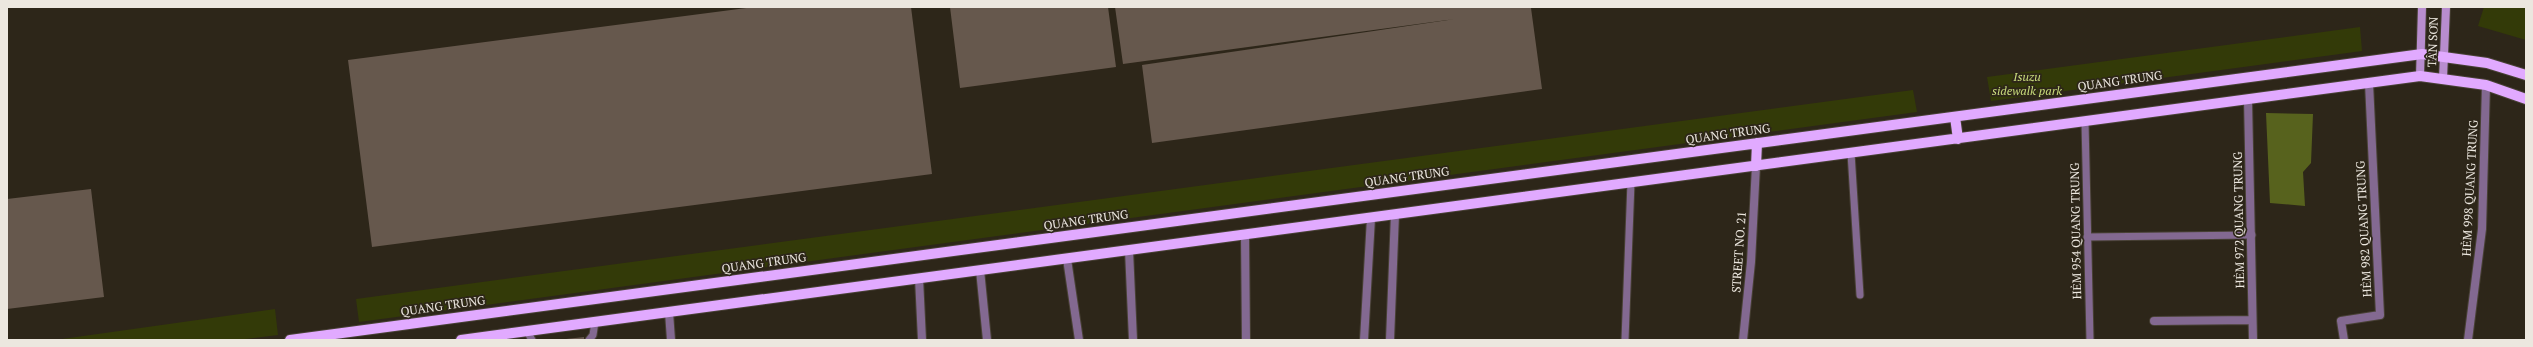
<svg xmlns="http://www.w3.org/2000/svg" width="2533" height="347" font-family="'PT Serif',serif">
<style>
.green{fill:#333a08}
.forest{fill:#57621d}
.building{fill:#66584d}
.lines{fill:none;stroke-linecap:round;stroke-linejoin:round}
.lane-casing{stroke:#484135;stroke-width:9}
.street-casing{stroke:#484135;stroke-width:10}
.secondary-casing{stroke:#484135;stroke-width:10}
.primary-casing{stroke:#484135;stroke-width:12}
.lane{stroke:#836991;stroke-width:7}
.street{stroke:#836991;stroke-width:8}
.secondary{stroke:#b88dcf;stroke-width:8}
.primary{stroke:#e1aaff;stroke-width:10}
.labels{text-anchor:middle;stroke-width:3.5;stroke-linejoin:round;paint-order:stroke}
.street-label{font-size:12px;fill:#ece7df;stroke:#2d2619}
.park-label{font-size:12px;font-style:italic;fill:#c9dc7c;stroke:#2d2619}
</style>
<rect width="100%" height="100%" fill="#2d2619"/>
<!-- green -->
<path class="green" d="M2484,7h42v33l-48,-14z
M2360,27l2,24 -371,50 -4,-24z
M1913,90l4,22 -1558,210 -3,-23z
M275,309l3,26 -41,5h-182z"/>
<!-- forest -->
<path class="forest" d="M2266,113l47,1 -2,49 -8,9 2,34 -35,-3z"/>
<!-- building -->
<path class="building" d="M754,7h157l21,167 -560,73 -24,-187z
M950,7h158l8,60 -156,21z
M1115,7l416,1 11,81 -390,54 -10,-78 313,-46 -332,45z
M91,189l13,108 -97,12v-110z
M584,337v3h-18v-1z"/>
<g class="lines">
<defs>
<path id="lane" d="M2085,122l5,218
M1851,153l9,142
M2087,237l165,-2
M527,331l5,9
M589,340l4,-5 2,-13
M1625,340l6,-158"/>
<path id="street" d="M2248,100l5,240
M1245,235l1,105
M1129,250l4,90
M1067,259l12,81
M980,270l7,70
M919,278l3,62
M669,312l2,28
M2154,321l98,-1
M1364,340l7,-122
M1390,340l5,-126
M1743,340l8,-78 5,-96
M2344,340l-3,-19 39,-6 -11,-232
M2468,340l14,-111 4,-144"/>
<path id="secondary" d="M2420,76l2,-69
M2443,79l3,-72"/>
<path id="primary" d="M1955,117l3,22
M1756,166l1,-23
M290,340l2132,-286 65,9 39,12
M461,340l1959,-264 66,9 40,14"/>
</defs>
<!-- lane casing -->
<use href="#lane" class="lane-casing"/>
<!-- street casing -->
<use href="#street" class="street-casing"/>
<!-- secondary casing -->
<use href="#secondary" class="secondary-casing"/>
<!-- primary casing -->
<use href="#primary" class="primary-casing"/>
<!-- lane -->
<use href="#lane" class="lane"/>
<!-- street -->
<use href="#street" class="street"/>
<!-- secondary -->
<use href="#secondary" class="secondary"/>
<!-- primary -->
<use href="#primary" class="primary"/>
</g>
<g class="labels">
<!-- street labels -->
<g class="street-label">
<text transform="translate(2433 42) rotate(-88)" y="4">TÂN SƠN</text>
<text transform="translate(2120 81) rotate(-8)" y="4">QUANG TRUNG</text>
<text transform="translate(1728 134) rotate(-8)" y="4">QUANG TRUNG</text>
<text transform="translate(1407 177) rotate(-8)" y="4">QUANG TRUNG</text>
<text transform="translate(2470 188) rotate(-87)" y="4">HẺM 998 QUANG TRUNG</text>
<text transform="translate(1086 220) rotate(-8)" y="4">QUANG TRUNG</text>
<text transform="translate(2239 220) rotate(-91)" y="4">HẺM 972 QUANG TRUNG</text>
<text transform="translate(2364 229) rotate(-93)" y="4">HẺM 982 QUANG TRUNG</text>
<text transform="translate(2076 231) rotate(-91)" y="4">HẺM 954 QUANG TRUNG</text>
<text transform="translate(1739 252) rotate(-86)" y="4">STREET NO. 21</text>
<text transform="translate(764 263) rotate(-8)" y="4">QUANG TRUNG</text>
<text transform="translate(443 306) rotate(-8)" y="4">QUANG TRUNG</text>
</g>
<!-- park labels -->
<g class="park-label">
<text x="2027" y="81">Isuzu<tspan x="2027" dy="14">sidewalk park</tspan></text>
</g>
</g>
<!-- border -->
<rect width="2533" height="347" fill="none" stroke="#ece7df" stroke-width="16"/>
</svg>
